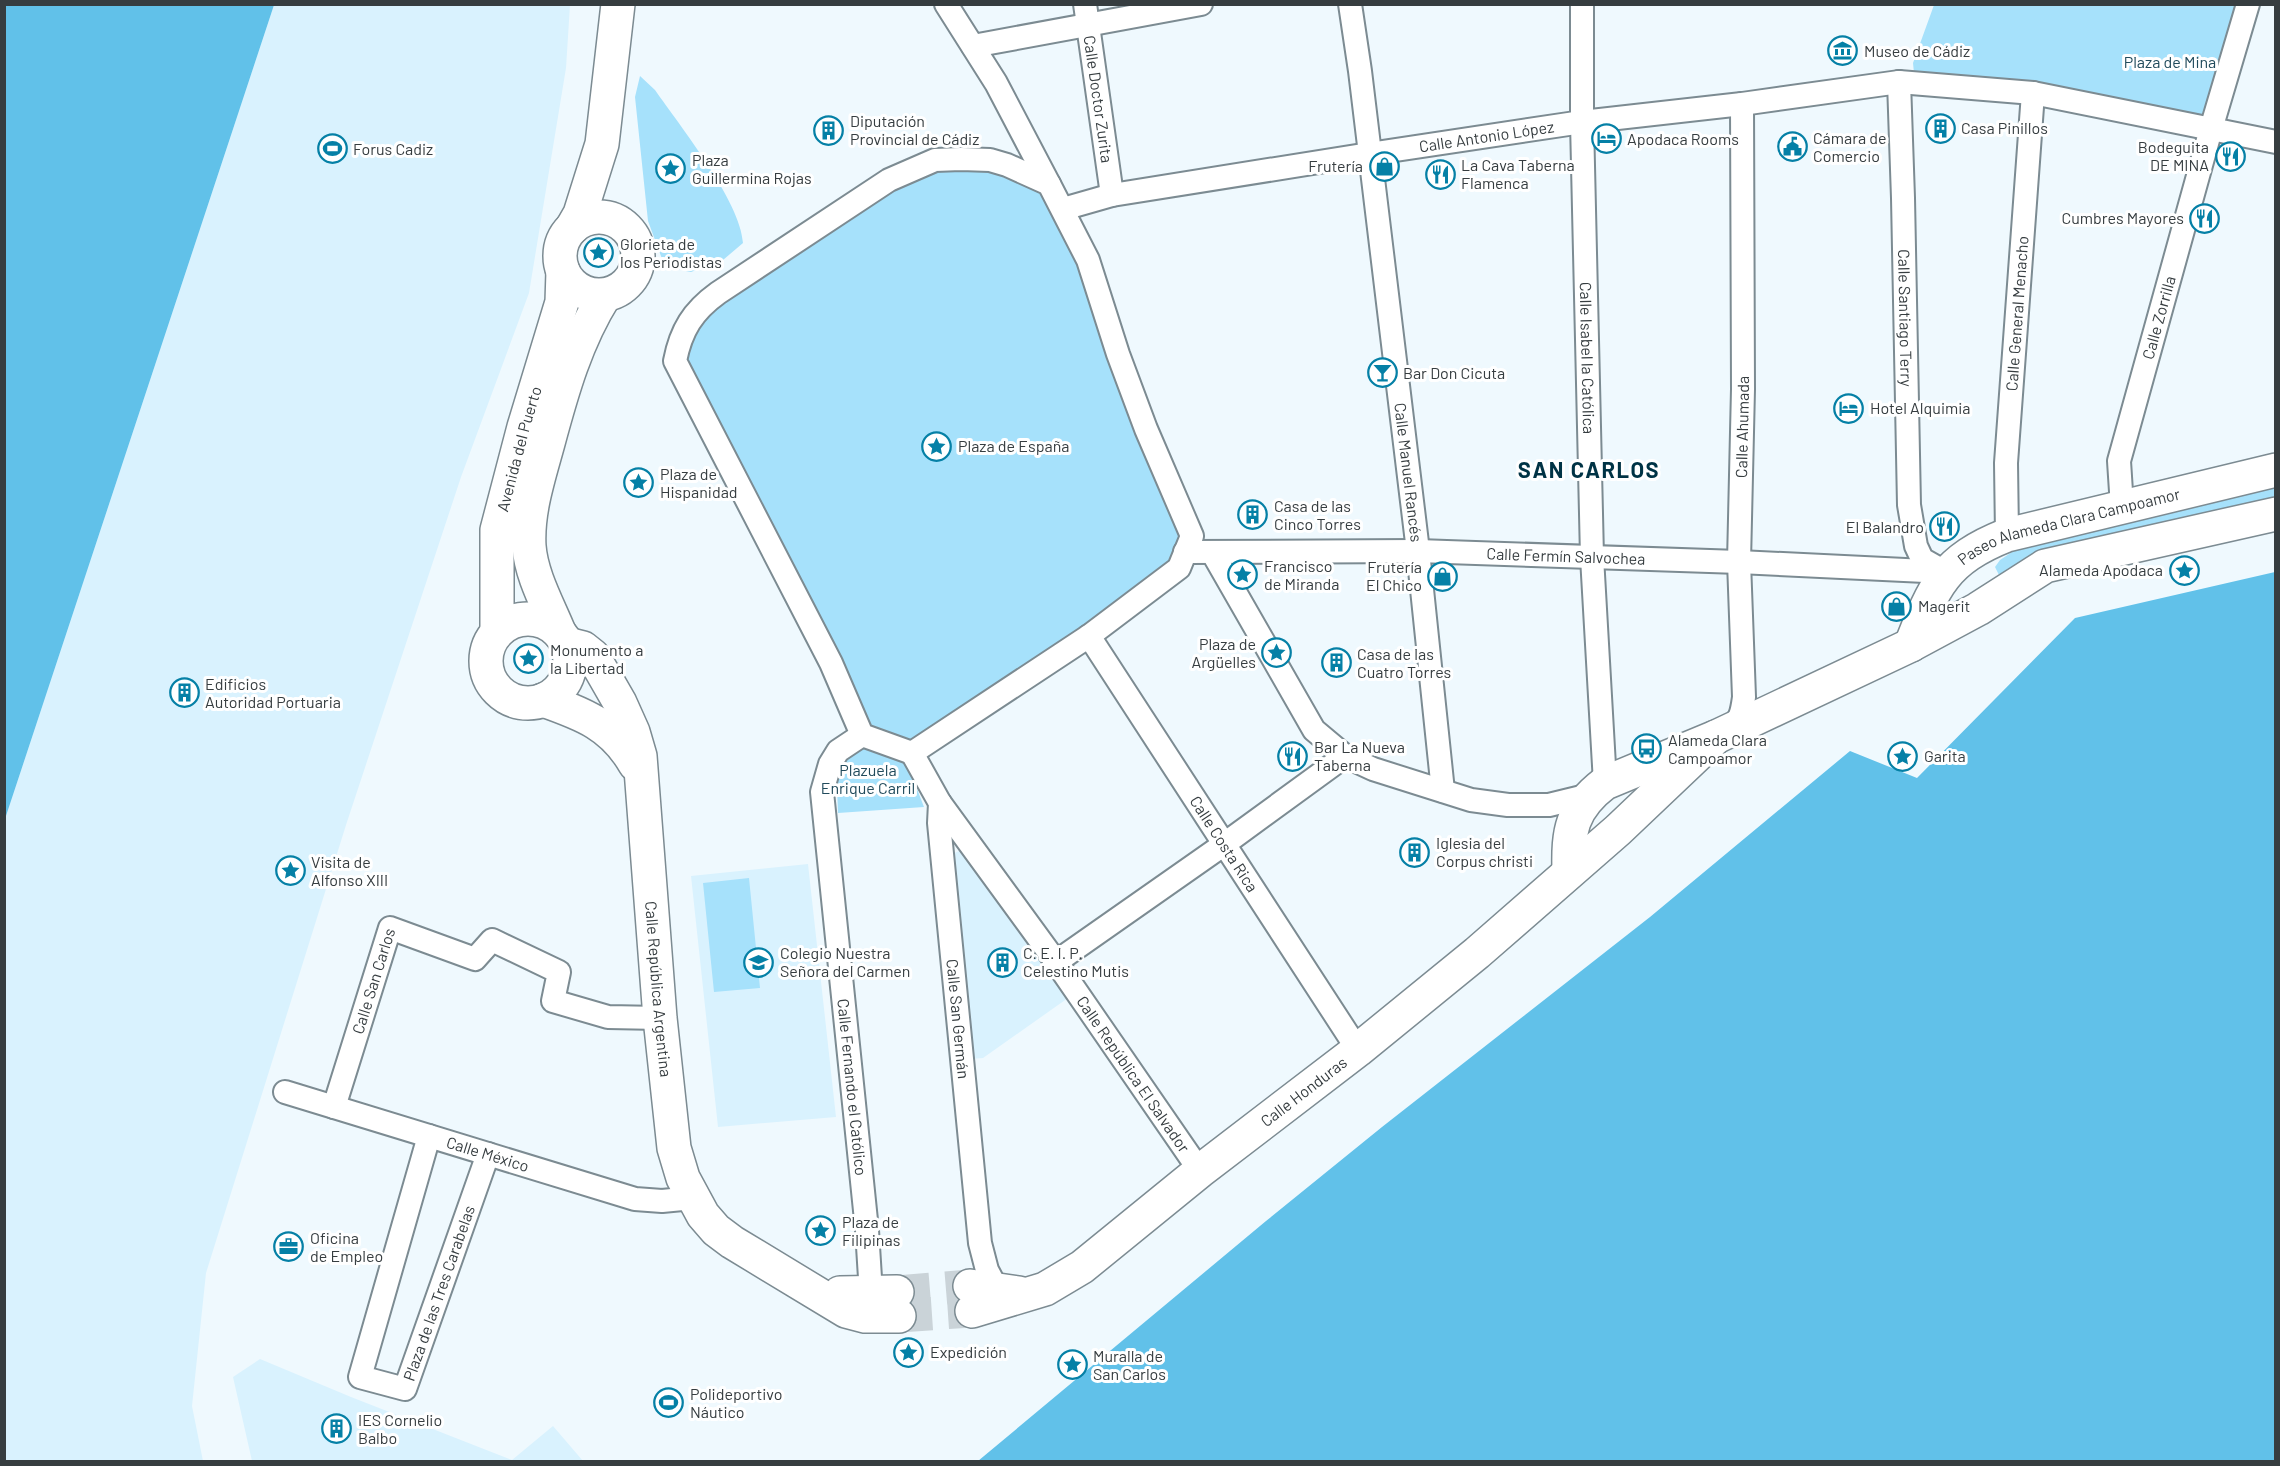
<svg xmlns="http://www.w3.org/2000/svg" width="2280" height="1466" font-family="Barlow,sans-serif">
<style>
.built{fill:#d9f2fe}
.green{fill:#a6e1fb}
.water{fill:#61c1e9}
.lines{fill:none;stroke-linecap:round;stroke-linejoin:round}
.secondary-tunnel{stroke:#cad3d8;stroke-width:33;stroke-dasharray:33 16;stroke-linecap:butt}
.street-casing{stroke:#7c8b92;stroke-width:26}
.secondary-casing{stroke:#7c8b92;stroke-width:36}
.street{stroke:#fff;stroke-width:22}
.secondary{stroke:#fff;stroke-width:33}
.labels{text-anchor:middle;stroke-width:6;stroke-linejoin:round;paint-order:stroke}
.poi-label{font-size:16px;fill:#363d40;stroke:#fff;text-anchor:start}
.park-label{font-size:16px;fill:#214b5c;stroke:#fff}
.street-label{font-size:16px;fill:#363d40;stroke:#fff}
.district-label{font-size:22px;font-weight:bold;letter-spacing:1.5px;fill:#003345;stroke:#fff}
</style>
<rect width="100%" height="100%" fill="#eff9fe"/>
<!-- built -->
<path class="built" d="M274,5h296l-4,63 -37,225 -68,184 -115,348 -140,448 -14,133 11,55h-198v-642z
M964,849l104,149 -85,60 -14,1 -17,-205z
M808,864l28,253 -118,10 -27,-251z
M260,1359l91,38 161,63 41,-34 30,35h-331l-19,-84z"/>
<!-- green -->
<path class="green" d="M1934,5h314l-37,124 -296,-46 -2,-20z
M640,76l15,14c25,36 86,112 88,153l-20,17 -32,12 -26,-5 -17,-46 -13,-124z
M935,160l114,24 143,352 -13,32 -267,185 -50,-18 -187,-374 18,-46z
M2275,487v25l-274,67 -6,-12 5,-7 21,-14z
M856,745l49,13 19,49 -86,6 -2,-51z
M749,878l11,110 -46,4 -11,-109z"/>
<!-- water -->
<path class="water" d="M5,4l269,1 -269,814 -1,-814z
M2275,572v889h-1297l288,-240 116,-94 268,-210 200,-166 67,27 158,-160z"/>
<g class="lines">
<!-- secondary-tunnel -->
<path class="secondary-tunnel" d="M897,1292l73,-6
M899,1316l73,-5"/>
<defs>
<g id="street">
<path d="M946,4l50,79 53,101"/>
<path id="s1" d="M1085,4l27,191"/>
<path id="s2" d="M1350,4l10,67 58,480 25,240"/>
<path id="s3" d="M1582,4v118l10,435 13,226"/>
<path d="M973,46l228,-42"/>
<path id="s4" d="M1899,82l4,116 6,307 7,41 6,13 23,13"/>
<path d="M961,159l29,1 17,5 42,19 39,76 30,94 28,75 46,107 -13,32 -90,68 -177,117 -50,-18 -31,-72 -156,-302c6,-31 18,-50 43,-68l171,-113 46,-20z"/>
<path id="s5" d="M1063,209l49,-14 257,-41 213,-32 160,-18 157,-22 134,11 243,49"/>
<path id="s6" d="M2122,507l-3,-46 92,-332 37,-125"/>
<path id="s7" d="M2007,535l-1,-72 27,-370"/>
<path id="s8" d="M1185,552l233,-1 321,11 207,10"/>
<path d="M1212,552l102,178 31,26 28,13 98,31 37,5h41l41,-10"/>
<path id="s9" d="M1089,636l269,414"/>
<path id="s10" d="M1727,730c14,-9 15,-18 17,-33l-5,-135 4,-173 -1,-285"/>
<path id="s11" d="M862,735l-24,16 -8,13 -8,28 45,438 3,48"/>
<path id="s12" d="M912,753l28,50 -1,20 41,420 7,27 11,21"/>
<path id="s13" d="M940,803l116,159 144,209"/>
<path d="M1056,962l167,-117 122,-89"/>
<path id="s14" d="M285,1092l350,107 27,2 31,-3"/>
<path id="s15" d="M334,1107l56,-179 85,31 17,-19 67,32 -6,29 55,16 52,1"/>
<path id="s16" d="M429,1136l-69,241 45,12 83,-235"/>
</g>
<g id="secondary">
<circle cx="599" cy="256" r="39"/>
<path d="M572,228l8,-14 22,-70 16,-140"/>
<circle cx="528" cy="661" r="42"/>
<path id="s17" d="M497,632v-102l27,-103 38,-125 1,-31"/>
<path d="M559,632c-11,-27 -28,-57 -30,-86 -2,-35 10,-70 19,-103 14,-52 28,-102 57,-148"/>
<path id="s18" d="M567,644l16,4 10,8 27,47 13,29 7,24 20,262 14,130 9,30 20,37 13,15 16,12 114,69 19,5h34"/>
<path id="s19" d="M1911,645c23,-59 33,-85 96,-110l269,-65"/>
<path d="M543,700c40,14 70,25 92,64"/>
<path d="M1569,871c-1,-40 2,-62 36,-88l111,-46 195,-92 67,-36 67,-43 231,-52"/>
<path d="M970,1286l49,7"/>
<path d="M840,1293l57,-1"/>
<path id="s20" d="M972,1311l73,-22 37,-22 118,-96 158,-121 119,-97 141,-123 98,-93"/>
</g>
</defs>
<!-- street casing -->
<use href="#street" class="street-casing"/>
<!-- secondary casing -->
<use href="#secondary" class="secondary-casing"/>
<!-- street -->
<use href="#street" class="street"/>
<!-- secondary -->
<use href="#secondary" class="secondary"/>
</g>
<!-- icons -->
<defs>
<symbol id="museum-ring" viewBox="-11 -11 22 22"><circle r="9.5" fill="#fff" stroke="#0580a6" stroke-width="1.5"/><path d="M0-6L6-3V-2H-6V-3ZM-5-1h2V3h-2ZM-1-1h2V3h-2ZM3-1h2V3H3ZM-6 4H6V6H-6Z" fill="#0580a6"/></symbol>
<symbol id="building-ring" viewBox="-11 -11 22 22"><circle r="9.5" fill="#fff" stroke="#0580a6" stroke-width="1.5"/><path d="M-4-6H4V6H1V3H-1V6H-4ZM-2.5-4.3h1.7v1.8h-1.7ZM.8-4.3h1.7v1.8H.8ZM-2.5-1h1.7V.8h-1.7ZM.8-1h1.7V.8H.8Z" fill="#0580a6"/></symbol>
<symbol id="hotel-ring" viewBox="-11 -11 22 22"><circle r="9.5" fill="#fff" stroke="#0580a6" stroke-width="1.5"/><path d="M-6-4.5h1.5V1H6V5H4.5V3h-9V5H-6ZM-4 0a1.8 1.8 0 1 1 3.6 0ZM.5 0V-2.5h3Q6-2.5 6 0Z" fill="#0580a6"/></symbol>
<symbol id="civic-ring" viewBox="-11 -11 22 22"><circle r="9.5" fill="#fff" stroke="#0580a6" stroke-width="1.5"/><path d="M-.6-6.5H3V-4.5H.6V-3L4-1V1h2V6H-6V1h2V-1L-.6-3ZM-1.2 2.5V6h2.4V2.5Z" fill="#0580a6"/></symbol>
<symbol id="stadium-ring" viewBox="-11 -11 22 22"><circle r="9.5" fill="#fff" stroke="#0580a6" stroke-width="1.5"/><path d="M0-5a6.5 5 0 1 0 0 10a6.5 5 0 1 0 0-10ZM-3.5-1.8h7v3.6h-7Z" fill="#0580a6"/></symbol>
<symbol id="restaurant-ring" viewBox="-11 -11 22 22"><circle r="9.5" fill="#fff" stroke="#0580a6" stroke-width="1.5"/><path d="M-5-6h1v4h1v-4h1v4h1v-4h1v5L-1.5 .5V6h-2V.5L-5-1ZM5-6V6H3V1.5H1.5Q1.5-4 5-6Z" fill="#0580a6"/></symbol>
<symbol id="shop-ring" viewBox="-11 -11 22 22"><circle r="9.5" fill="#fff" stroke="#0580a6" stroke-width="1.5"/><path d="M-5-2.5h2.3a2.7 3.5 0 0 1 5.4 0H5L5.5 6h-11ZM-1.5-2.5h3a1.5 2.3 0 0 0-3 0Z" fill="#0580a6"/></symbol>
<symbol id="sight-ring" viewBox="-11 -11 22 22"><circle r="9.5" fill="#fff" stroke="#0580a6" stroke-width="1.5"/><path d="M0-6L1.8-2.2L6-1.7L2.9 1.2L3.7 5.4L0 3.3L-3.7 5.4L-2.9 1.2L-6-1.7L-1.8-2.2Z" fill="#0580a6"/></symbol>
<symbol id="bar-ring" viewBox="-11 -11 22 22"><circle r="9.5" fill="#fff" stroke="#0580a6" stroke-width="1.5"/><path d="M-6-5H6L.8 .8V4.5H3.5V6h-7V4.5H-.8V.8Z" fill="#0580a6"/></symbol>
<symbol id="bus-ring" viewBox="-11 -11 22 22"><circle r="9.5" fill="#fff" stroke="#0580a6" stroke-width="1.5"/><path d="M-5-6H5V4H4V6H2V4H-2V6H-4V4H-5ZM-3.5-4V0h7V-4ZM-3.5 1.2v1.5H-2V1.2ZM2 1.2v1.5H3.5V1.2Z" fill="#0580a6"/></symbol>
<symbol id="school-ring" viewBox="-11 -11 22 22"><circle r="9.5" fill="#fff" stroke="#0580a6" stroke-width="1.5"/><path d="M0-5L7-2L0 1L-7-2ZM-4 1L0 2.5L4 1V4Q0 6-4 4Z" fill="#0580a6"/></symbol>
<symbol id="office-ring" viewBox="-11 -11 22 22"><circle r="9.5" fill="#fff" stroke="#0580a6" stroke-width="1.5"/><path d="M-6-3h4V-5.5h4V-3h4V5H-6ZM-1-4.5V-3h2v-1.5ZM-6 0V1H6V0Z" fill="#0580a6"/></symbol>
</defs>
<g fill-rule="evenodd">
<use href="#museum-ring" x="1826" y="34" width="33" height="33"/>
<use href="#building-ring" x="1924" y="112" width="33" height="33"/>
<use href="#building-ring" x="812" y="114" width="33" height="33"/>
<use href="#hotel-ring" x="1590" y="122" width="33" height="33"/>
<use href="#civic-ring" x="1776" y="130" width="33" height="33"/>
<use href="#stadium-ring" x="316" y="132" width="33" height="33"/>
<use href="#restaurant-ring" x="2214" y="140" width="33" height="33"/>
<use href="#shop-ring" x="1368" y="150" width="33" height="33"/>
<use href="#sight-ring" x="654" y="152" width="33" height="33"/>
<use href="#restaurant-ring" x="1424" y="158" width="33" height="33"/>
<use href="#restaurant-ring" x="2188" y="202" width="33" height="33"/>
<use href="#sight-ring" x="582" y="236" width="33" height="33"/>
<use href="#bar-ring" x="1366" y="356" width="33" height="33"/>
<use href="#hotel-ring" x="1832" y="392" width="33" height="33"/>
<use href="#sight-ring" x="920" y="430" width="33" height="33"/>
<use href="#sight-ring" x="622" y="466" width="33" height="33"/>
<use href="#building-ring" x="1236" y="498" width="33" height="33"/>
<use href="#restaurant-ring" x="1928" y="510" width="33" height="33"/>
<use href="#sight-ring" x="2168" y="554" width="33" height="33"/>
<use href="#sight-ring" x="1226" y="558" width="33" height="33"/>
<use href="#shop-ring" x="1426" y="560" width="33" height="33"/>
<use href="#shop-ring" x="1880" y="590" width="33" height="33"/>
<use href="#sight-ring" x="1260" y="636" width="33" height="33"/>
<use href="#sight-ring" x="512" y="642" width="33" height="33"/>
<use href="#building-ring" x="1320" y="646" width="33" height="33"/>
<use href="#building-ring" x="168" y="676" width="33" height="33"/>
<use href="#bus-ring" x="1630" y="732" width="33" height="33"/>
<use href="#restaurant-ring" x="1276" y="740" width="33" height="33"/>
<use href="#sight-ring" x="1886" y="740" width="33" height="33"/>
<use href="#building-ring" x="1398" y="836" width="33" height="33"/>
<use href="#sight-ring" x="274" y="854" width="33" height="33"/>
<use href="#school-ring" x="742" y="946" width="33" height="33"/>
<use href="#building-ring" x="986" y="946" width="33" height="33"/>
<use href="#sight-ring" x="804" y="1214" width="33" height="33"/>
<use href="#office-ring" x="272" y="1230" width="33" height="33"/>
<use href="#sight-ring" x="892" y="1336" width="33" height="33"/>
<use href="#sight-ring" x="1056" y="1348" width="33" height="33"/>
<use href="#stadium-ring" x="652" y="1386" width="33" height="33"/>
<use href="#building-ring" x="320" y="1412" width="33" height="33"/>
</g>
<g class="labels">
<!-- poi labels -->
<g class="poi-label">
<text x="1864" y="57">Museo de Cádiz</text>
<text x="850" y="127">Diputación<tspan x="850" dy="18">Provincial de Cádiz</tspan></text>
<text x="1961" y="134">Casa Pinillos</text>
<text x="1813" y="144">Cámara de<tspan x="1813" dy="18">Comercio</tspan></text>
<text x="1627" y="145">Apodaca Rooms</text>
<text x="2209" y="153" text-anchor="end">Bodeguita<tspan x="2209" dy="18">DE MINA</tspan></text>
<text x="353" y="155">Forus Cadiz</text>
<text x="692" y="166">Plaza<tspan x="692" dy="18">Guillermina Rojas</tspan></text>
<text x="1461" y="171">La Cava Taberna<tspan x="1461" dy="18">Flamenca</tspan></text>
<text x="1363" y="172" text-anchor="end">Frutería</text>
<text x="2184" y="224" text-anchor="end">Cumbres Mayores</text>
<text x="620" y="250">Glorieta de<tspan x="620" dy="18">los Periodistas</tspan></text>
<text x="1403" y="379">Bar Don Cicuta</text>
<text x="1870" y="414">Hotel Alquimia</text>
<text x="958" y="452">Plaza de España</text>
<text x="660" y="480">Plaza de<tspan x="660" dy="18">Hispanidad</tspan></text>
<text x="1274" y="512">Casa de las<tspan x="1274" dy="18">Cinco Torres</tspan></text>
<text x="1924" y="533" text-anchor="end">El Balandro</text>
<text x="1264" y="572">Francisco<tspan x="1264" dy="18">de Miranda</tspan></text>
<text x="1422" y="573" text-anchor="end">Frutería<tspan x="1422" dy="18">El Chico</tspan></text>
<text x="2163" y="576" text-anchor="end">Alameda Apodaca</text>
<text x="1918" y="612">Magerit</text>
<text x="1256" y="650" text-anchor="end">Plaza de<tspan x="1256" dy="18">Argüelles</tspan></text>
<text x="550" y="656">Monumento a<tspan x="550" dy="18">la Libertad</tspan></text>
<text x="1357" y="660">Casa de las<tspan x="1357" dy="18">Cuatro Torres</tspan></text>
<text x="205" y="690">Edificios<tspan x="205" dy="18">Autoridad Portuaria</tspan></text>
<text x="1668" y="746">Alameda Clara<tspan x="1668" dy="18">Campoamor</tspan></text>
<text x="1314" y="753">Bar La Nueva<tspan x="1314" dy="18">Taberna</tspan></text>
<text x="1924" y="762">Garita</text>
<text x="1436" y="849">Iglesia del<tspan x="1436" dy="18">Corpus christi</tspan></text>
<text x="311" y="868">Visita de<tspan x="311" dy="18">Alfonso XIII</tspan></text>
<text x="780" y="959">Colegio Nuestra<tspan x="780" dy="18">Señora del Carmen</tspan></text>
<text x="1023" y="959">C. E. I. P.<tspan x="1023" dy="18">Celestino Mutis</tspan></text>
<text x="842" y="1228">Plaza de<tspan x="842" dy="18">Filipinas</tspan></text>
<text x="310" y="1244">Oficina<tspan x="310" dy="18">de Empleo</tspan></text>
<text x="930" y="1358">Expedición</text>
<text x="1093" y="1362">Muralla de<tspan x="1093" dy="18">San Carlos</tspan></text>
<text x="690" y="1400">Polideportivo<tspan x="690" dy="18">Náutico</tspan></text>
<text x="358" y="1426">IES Cornelio<tspan x="358" dy="18">Balbo</tspan></text>
</g>
<!-- park labels -->
<g class="park-label">
<text x="2170" y="68">Plaza de Mina</text>
<text x="868" y="776">Plazuela<tspan x="868" dy="18">Enrique Carril</tspan></text>
</g>
<!-- street labels -->
<g class="street-label">
<text dy="6" stroke="none"><textPath href="#s1" startOffset="96">Calle Doctor Zurita</textPath></text>
<text dy="6" stroke="none"><textPath href="#s5" startOffset="430">Calle Antonio López</textPath></text>
<text dy="6" stroke="none"><textPath href="#s7" startOffset="222">Calle General Menacho</textPath></text>
<text dy="6" stroke="none"><textPath href="#s4" startOffset="236">Calle Santiago Terry</textPath></text>
<text dy="6" stroke="none"><textPath href="#s6" startOffset="195">Calle Zorrilla</textPath></text>
<text dy="6" stroke="none"><textPath href="#s3" startOffset="354">Calle Isabel la Católica</textPath></text>
<text dy="6" stroke="none"><textPath href="#s10" startOffset="309">Calle Ahumada</textPath></text>
<text dy="6" stroke="none"><textPath href="#s17" startOffset="186">Avenida del Puerto</textPath></text>
<text dy="6" stroke="none"><textPath href="#s2" startOffset="472">Calle Manuel Rancés</textPath></text>
<text dy="6" stroke="none"><textPath href="#s19" startOffset="214">Paseo Alameda Clara Campoamor</textPath></text>
<text dy="6" stroke="none"><textPath href="#s8" startOffset="381">Calle Fermín Salvochea</textPath></text>
<text dy="6" stroke="none"><textPath href="#s9" startOffset="248">Calle Costa Rica</textPath></text>
<text dy="6" stroke="none"><textPath href="#s15" startOffset="132">Calle San Carlos</textPath></text>
<text dy="6" stroke="none"><textPath href="#s18" startOffset="374">Calle República Argentina</textPath></text>
<text dy="6" stroke="none"><textPath href="#s12" startOffset="274">Calle San Germán</textPath></text>
<text dy="6" stroke="none"><textPath href="#s13" startOffset="333">Calle República El Salvador</textPath></text>
<text dy="6" stroke="none"><textPath href="#s11" startOffset="370">Calle Fernando el Católico</textPath></text>
<text dy="6" stroke="none"><textPath href="#s20" startOffset="402">Calle Honduras</textPath></text>
<text dy="6" stroke="none"><textPath href="#s14" startOffset="212">Calle México</textPath></text>
<text dy="6" stroke="none"><textPath href="#s16" startOffset="399">Plaza de las Tres Carabelas</textPath></text>
</g>
<!-- district labels -->
<g class="district-label">
<text x="1589" y="478">SAN CARLOS</text>
</g>
</g>
<!-- border -->
<rect width="2280" height="1466" fill="none" stroke="#363d40" stroke-width="12"/>
</svg>
